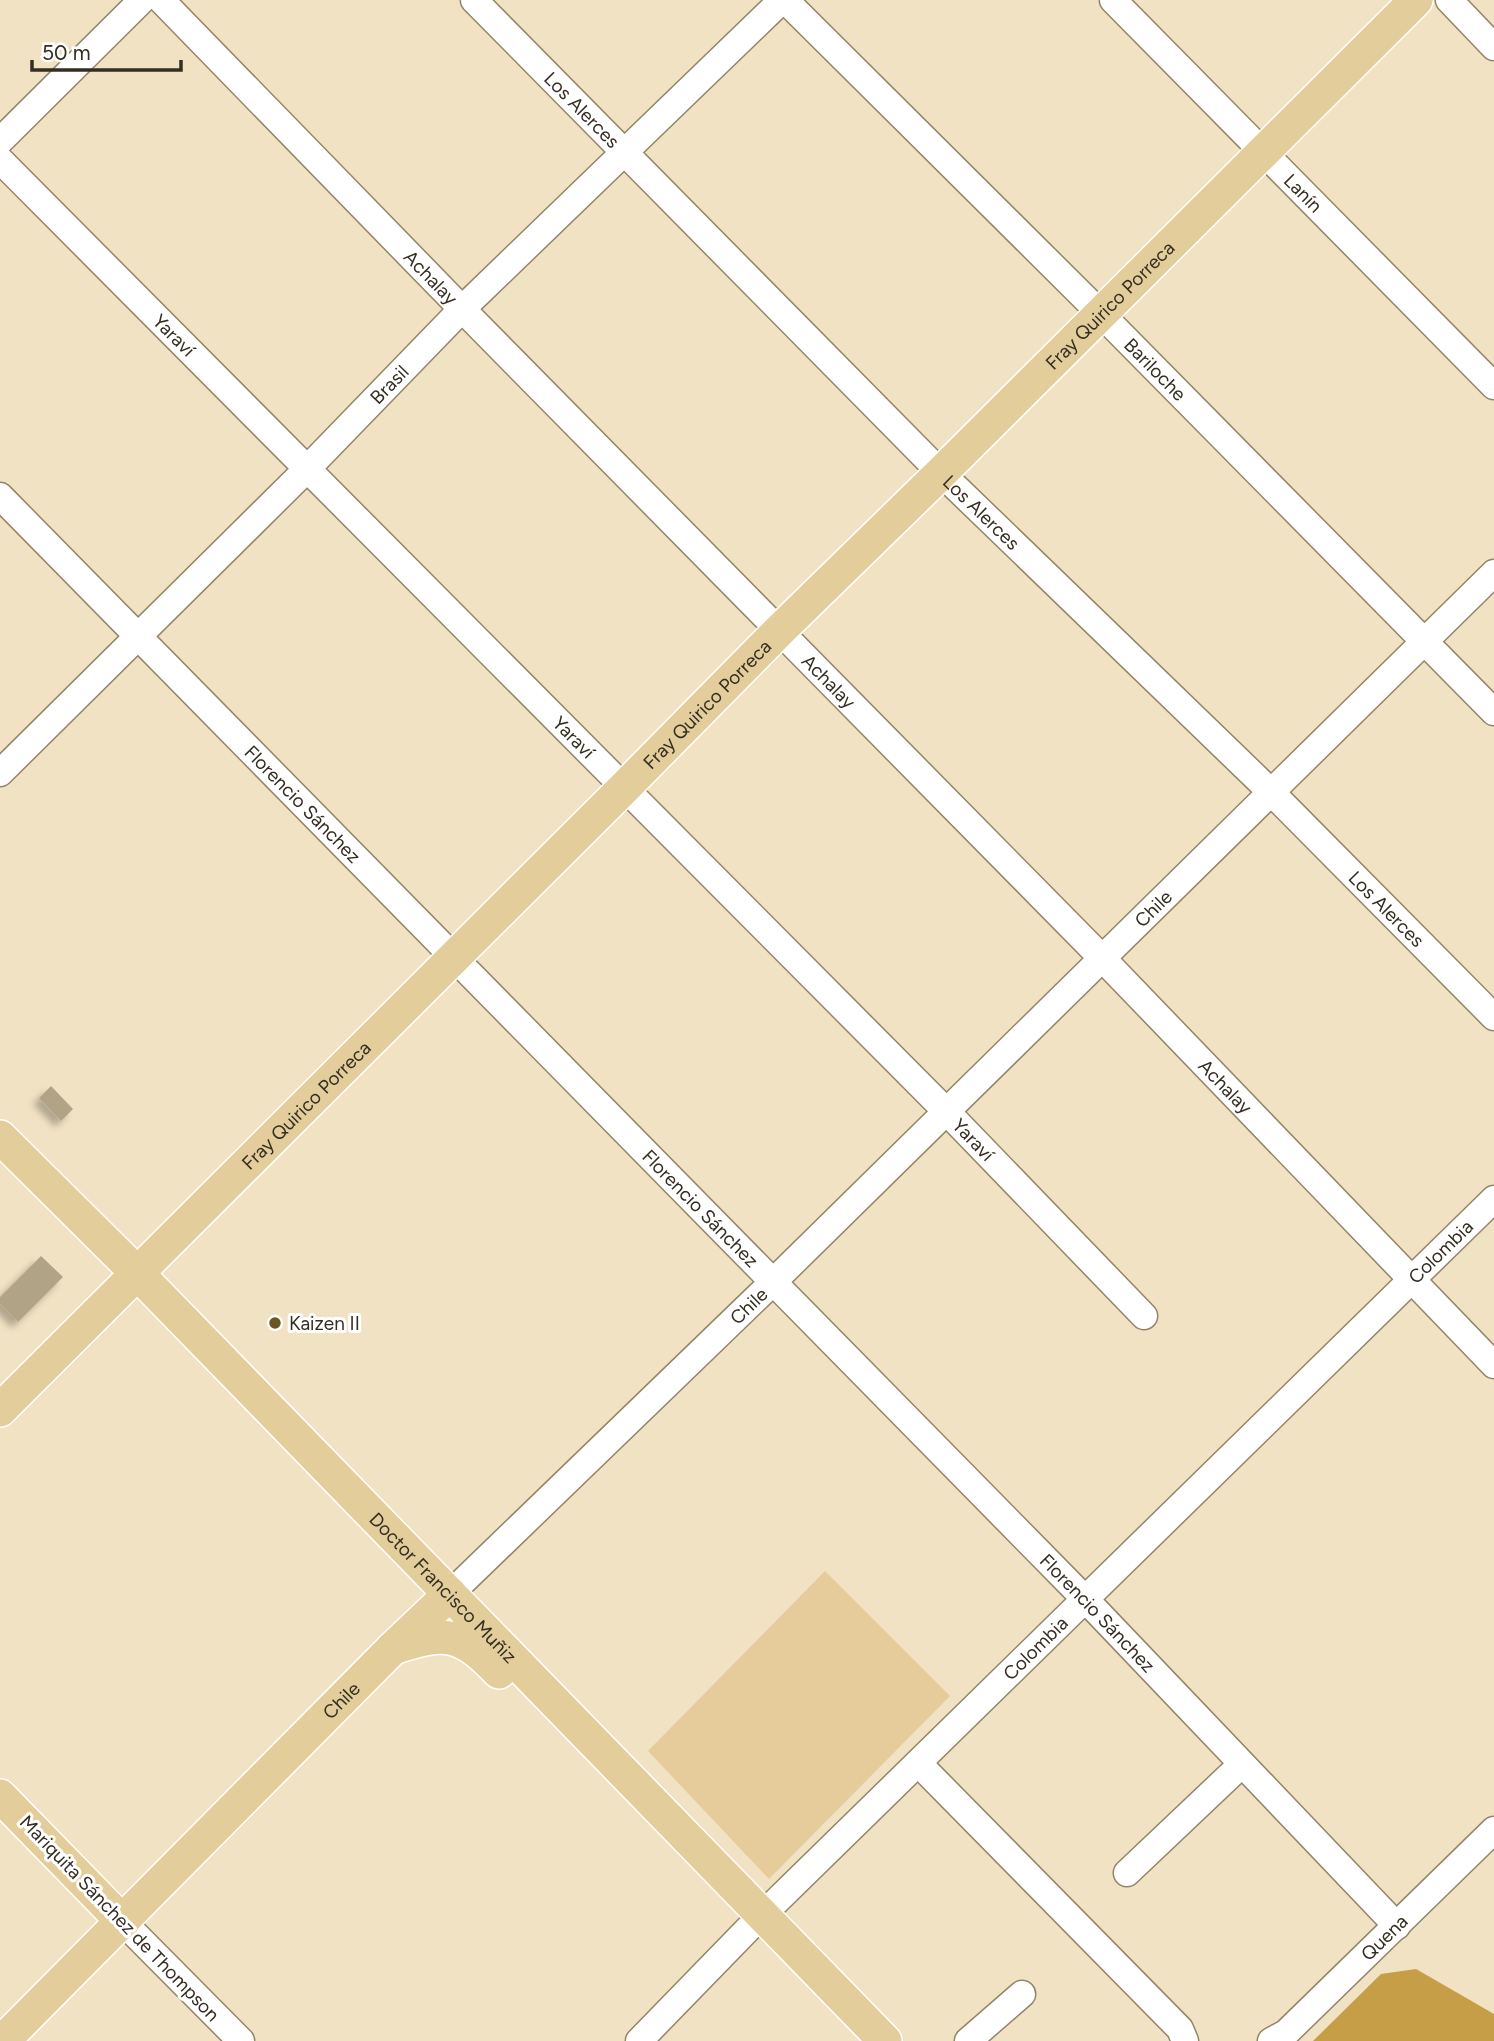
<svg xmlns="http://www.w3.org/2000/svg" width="1494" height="2041" font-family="Figtree,sans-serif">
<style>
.green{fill:#e5cc9a}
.forest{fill:#c59e47}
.building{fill:#b1a386;filter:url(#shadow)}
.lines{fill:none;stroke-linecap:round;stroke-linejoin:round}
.minor-casing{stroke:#938568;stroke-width:29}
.major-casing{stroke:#fff;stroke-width:36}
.minor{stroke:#fff;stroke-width:26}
.major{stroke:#e3cd9b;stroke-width:33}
.poi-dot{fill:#6b5524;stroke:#fff;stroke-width:2.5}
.labels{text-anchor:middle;stroke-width:6;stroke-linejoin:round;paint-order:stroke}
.street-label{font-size:19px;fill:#342e22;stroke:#fff}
.poi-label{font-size:19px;fill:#342e22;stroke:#fff;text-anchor:start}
</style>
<defs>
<filter id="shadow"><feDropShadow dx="-6" dy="6" stdDeviation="3.5" flood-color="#0004"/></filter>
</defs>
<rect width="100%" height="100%" fill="#f1e2c3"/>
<!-- green -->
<path class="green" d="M825,1571l125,125 -181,183 -121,-128z"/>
<!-- forest -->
<path class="forest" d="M1416,1969l78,45v27h-181l68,-67z"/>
<!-- building -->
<path class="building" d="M51,1086l22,23 -12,12 -22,-23z
M41,1256l22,21 -45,45 -18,-18v-7z"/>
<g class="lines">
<defs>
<g id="minor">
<path id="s1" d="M161,0l301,309 640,649 392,407"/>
<path id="s2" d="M474,0l467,473 330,319 223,225"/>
<path id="s3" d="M785,0l316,314 393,398"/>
<path id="s4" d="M1113,0l381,386"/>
<path d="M1449,0l45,47"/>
<path d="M0,141l142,-141"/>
<path id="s5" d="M0,160l946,951 198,205"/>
<path id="s6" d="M0,496l1086,1104 311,326"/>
<path id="s7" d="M0,773l307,-304 155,-160 320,-309"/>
<path id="s8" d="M450,1594l323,-312 721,-709"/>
<path d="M918,1763l262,266 5,12"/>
<path d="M1127,1873l115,-109"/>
<path d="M123,1922l118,119"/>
<path id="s9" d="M639,2041l109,-112 746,-730"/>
<path d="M968,2041l54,-47"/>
<path id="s10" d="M1271,2041l15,-8 208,-203"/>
</g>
<g id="major">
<path id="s11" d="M0,1137l138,137 747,767"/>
<path id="s12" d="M0,1410l624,-622 155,-157 162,-158 475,-473"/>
<path d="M393,1648c52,-17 67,-17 106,24"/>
<path d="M0,1796l123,126"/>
<path id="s13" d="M3,2041l390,-393 57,-54"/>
</g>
</defs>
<!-- minor casing -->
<use href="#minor" class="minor-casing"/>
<!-- major casing -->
<use href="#major" class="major-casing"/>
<!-- minor -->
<use href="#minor" class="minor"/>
<!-- major -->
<use href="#major" class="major"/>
</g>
<!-- markers -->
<circle class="poi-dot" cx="275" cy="1323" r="7"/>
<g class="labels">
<!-- street labels -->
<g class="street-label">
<text dy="7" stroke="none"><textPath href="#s2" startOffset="154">Los Alerces</textPath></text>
<text dy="7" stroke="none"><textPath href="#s4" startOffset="271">Lanín</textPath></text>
<text dy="7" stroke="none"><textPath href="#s1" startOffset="387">Achalay</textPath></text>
<text dy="7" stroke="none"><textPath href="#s12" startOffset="1566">Fray Quirico Porreca</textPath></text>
<text dy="7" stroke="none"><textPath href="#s5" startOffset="247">Yaraví</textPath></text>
<text dy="7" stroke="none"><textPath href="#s3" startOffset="523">Bariloche</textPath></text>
<text dy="7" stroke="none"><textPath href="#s7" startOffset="550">Brasil</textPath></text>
<text dy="7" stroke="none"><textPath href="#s2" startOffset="721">Los Alerces</textPath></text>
<text dy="7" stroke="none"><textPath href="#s1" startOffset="954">Achalay</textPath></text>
<text dy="7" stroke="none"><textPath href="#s12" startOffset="999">Fray Quirico Porreca</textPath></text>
<text dy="7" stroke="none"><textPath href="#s5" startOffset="814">Yaraví</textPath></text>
<text dy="7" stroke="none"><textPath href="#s6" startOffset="432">Florencio Sánchez</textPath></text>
<text dy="7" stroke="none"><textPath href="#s2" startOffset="1288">Los Alerces</textPath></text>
<text dy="7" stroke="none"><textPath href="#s8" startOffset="982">Chile</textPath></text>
<text dy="7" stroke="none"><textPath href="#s1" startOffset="1521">Achalay</textPath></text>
<text dy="7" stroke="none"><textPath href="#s12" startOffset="432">Fray Quirico Porreca</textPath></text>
<text dy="7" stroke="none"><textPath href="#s5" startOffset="1381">Yaraví</textPath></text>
<text dy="7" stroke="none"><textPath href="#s6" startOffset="999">Florencio Sánchez</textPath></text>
<text dy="7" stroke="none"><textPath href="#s9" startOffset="1125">Colombia</textPath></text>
<text dy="7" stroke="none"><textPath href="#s8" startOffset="415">Chile</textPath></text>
<text dy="7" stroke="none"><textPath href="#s11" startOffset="632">Doctor Francisco Muñiz</textPath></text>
<text dy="7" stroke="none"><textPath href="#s6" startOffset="1566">Florencio Sánchez</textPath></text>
<text dy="7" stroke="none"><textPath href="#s9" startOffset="558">Colombia</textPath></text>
<text dy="7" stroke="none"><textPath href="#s13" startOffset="480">Chile</textPath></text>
<text transform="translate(120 1918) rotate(46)" y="7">Mariquita Sánchez de Thompson</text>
<text dy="7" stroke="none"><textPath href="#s10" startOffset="154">Quena</textPath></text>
</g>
<!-- poi labels -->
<g class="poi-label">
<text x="289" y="1330">Kaizen II</text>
</g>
</g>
<!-- scale -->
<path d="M32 60v10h149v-10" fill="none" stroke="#342e22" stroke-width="3.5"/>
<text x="42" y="60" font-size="21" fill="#342e22" stroke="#ffffff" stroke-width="5" paint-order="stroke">50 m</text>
</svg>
